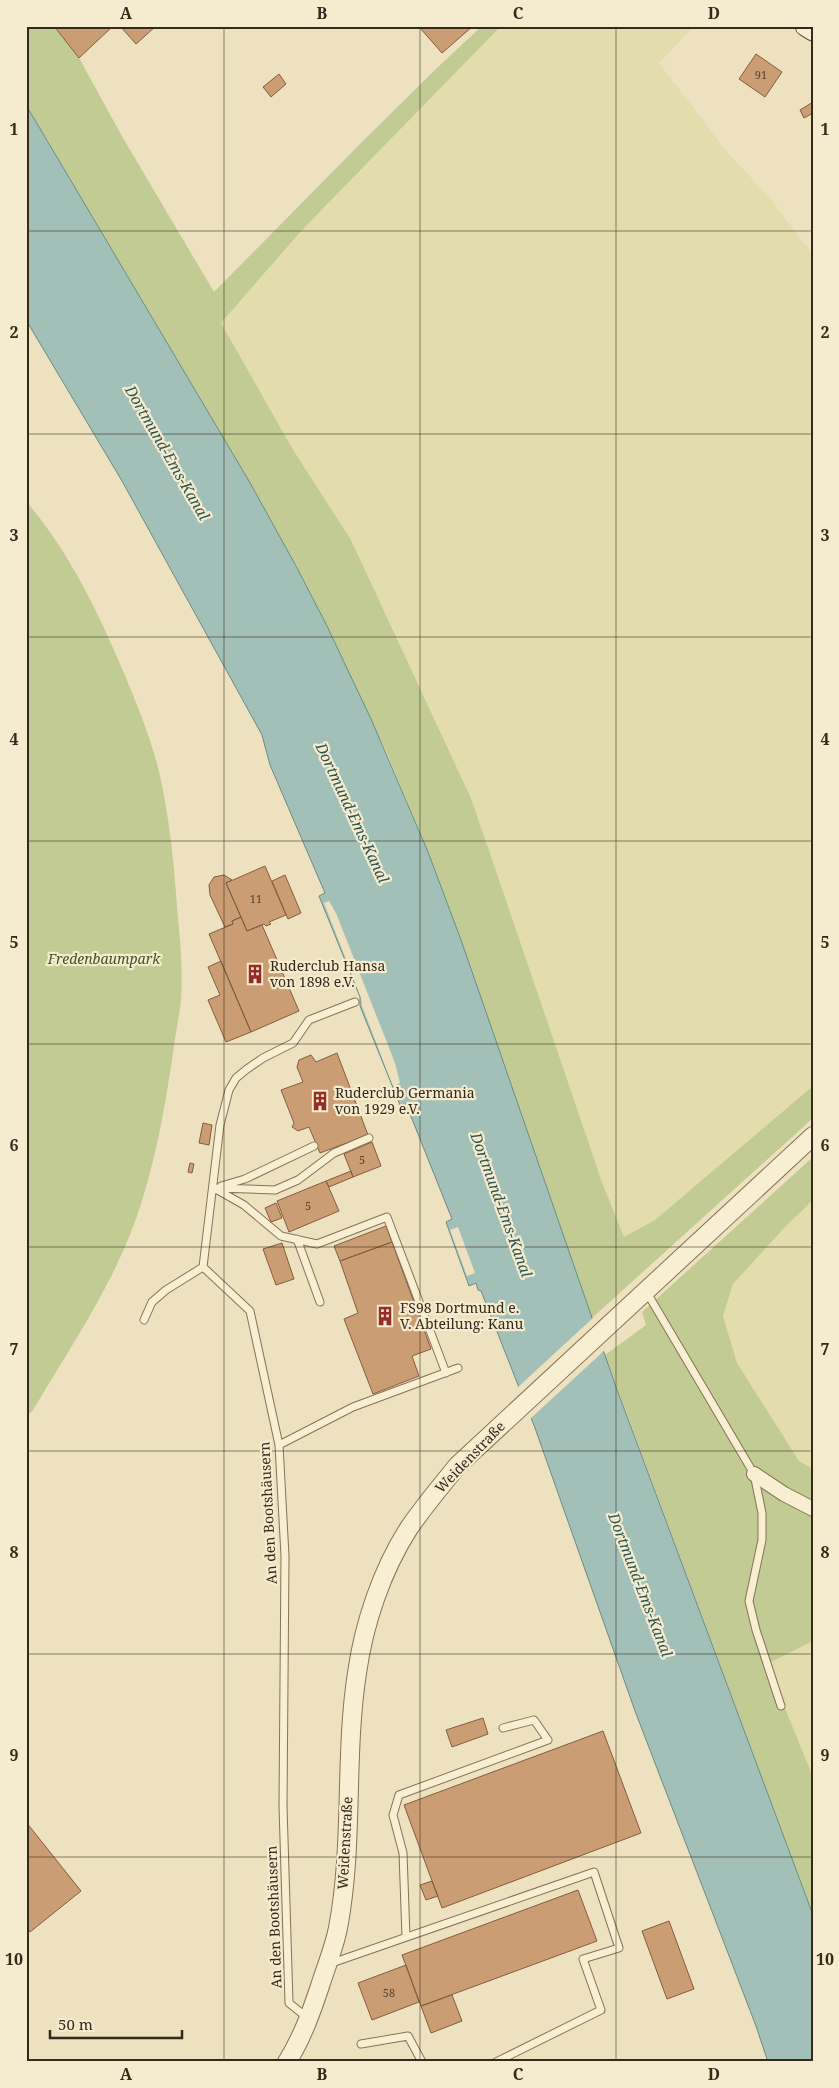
<svg xmlns="http://www.w3.org/2000/svg" width="839" height="2088" font-family="'Noto Serif',serif">
<style>
.farmland{fill:#e3dcac}
.green{fill:#c1cb93}
.water{fill:#a2bfb8;stroke:#6a8c85}
.pier{fill:#ede1bf}
.building{fill:#cb9d75;stroke:#845d3e}
.lines{fill:none;stroke-linecap:round;stroke-linejoin:round}
.service-casing{stroke:#857257;stroke-width:9}
.minor-casing{stroke:#857257;stroke-width:16}
.tertiary-casing{stroke:#857257;stroke-width:20}
.secondary-casing{stroke:#67533b;stroke-width:21}
.service{stroke:#f8efd2;stroke-width:7}
.minor{stroke:#f8efd2;stroke-width:14}
.tertiary{stroke:#f8efd2;stroke-width:18}
.secondary{stroke:#f8efd2;stroke-width:19}
.grid{fill:none;stroke:#35291c;stroke-width:1;stroke-opacity:0.55}
.labels{text-anchor:middle;stroke-width:4.5;stroke-linejoin:round;paint-order:stroke}
.number-label{font-size:11px;fill:#5a4632}
.park-label{font-size:14px;font-style:italic;fill:#435123;stroke:#f5ebce}
.poi-label{font-size:14px;fill:#35291c;stroke:#f5ebce;text-anchor:start}
.street-label{font-size:14px;fill:#35291c;stroke:#f5ebce}
.water-label{font-size:15px;font-style:italic;fill:#2b5554;stroke:#f5ebce}
.neatline{fill:none;stroke:#35291c;stroke-width:2}
.grid-label{font-size:16px;text-anchor:middle;font-weight:bold;fill:#35291c}
</style>
<rect width="100%" height="100%" fill="#ede1bf"/>
<!-- farmland -->
<path class="farmland" d="M501,26h193l-35,37 68,89 42,45 44,58v831l-158,134 -31,17 -21,-52 -93,-267 -39,-121 -120,-257 -59,-92 -71,-125 81,-93z
M813,1200v269l-14,-8 -62,-98 -14,-47 10,-32 52,-57z
M813,1641v136l-46,-113z"/>
<!-- green -->
<path class="green" d="M26,26h28l25,32 44,80 91,154 148,-150 76,-75 44,-41h19l-199,204 -81,93 71,125 59,92 120,258 132,387 21,52 31,-17 158,-134v32l-221,200 -131,-378 -33,-88 -40,-96 -62,-132 -30,-58 -47,-85 -223,-376z
M26,501c39,46 67,100 91,156 16,37 32,75 42,114 10,45 15,90 18,136 3,31 6,62 4,93 -2,18 -6,36 -8,53 -8,55 -18,111 -36,163 -23,67 -67,132 -104,194l-7,7z
M813,1157v43l-28,27 -52,57 -10,32 14,47 62,98 14,8v172l-46,23 46,113v138l-208,-560 41,-30 -4,-13z"/>
<!-- water -->
<path class="water" d="M26,105l223,376 47,85 30,58 45,95 57,133 33,88 155,447 197,528v147h-45l-12,-36 -121,-315 -100,-283 -54,-137 -3,-1 -2,-7 -7,3 -23,-64 6,-3 -46,-115 -6,1 -40,-99v-9l-41,-101 6,-3 -55,-128 -8,-30 -140,-254 -96,-161z"/>
<!-- pier -->
<path class="pier" d="M329,901l7,12 59,150 5,20 -7,3 -31,-80 -1,-8 -37,-95z
M458,1227l17,46 -8,3 -17,-46z
M594,1317l12,32 -77,71 -12,-32z"/>
<!-- building -->
<path class="building" d="M54,26h59l-34,32z
M120,26h36l-20,18z
M422,26h51l-31,27 -22,-25z
M756,54l26,18 -17,25 -26,-18z
M279,74l7,10 -15,13 -8,-10z
M813,102v11l-9,5 -4,-8z
M265,866l21,49 -17,7 2,2 -5,2 -2,-2 -17,7 -21,-48z
M224,875l8,5 -6,3 15,34 -9,4 1,3 -8,3 -15,-32 -1,-10 5,-8z
M285,875l16,38 -13,6 -16,-38z
M241,917l6,14 15,-6 37,86 -48,21 -42,-98 24,-10 -1,-3z
M221,961l30,71 -25,10 -18,-42 12,-5 -12,-28z
M337,1053l31,82 -48,18 -11,-26 -11,4 -6,-4 2,-4 -13,-33 22,-8 -6,-15 2,-7 12,-5 5,7z
M203,1123l9,2 -3,20 -10,-2z
M372,1142l9,24 -28,11 -9,-23z
M190,1163l4,1 -2,9 -4,-1z
M351,1171l2,6 -24,10 -3,-6z
M326,1181l13,30 -50,21 -12,-31z
M276,1203l6,15 -11,4 -6,-14z
M386,1226l6,16 -52,19 -6,-15z
M392,1242l39,107 -19,7 7,20 -46,18 -29,-75 14,-6 -18,-52z
M282,1243l12,36 -18,6 -13,-36z
M483,1718l5,16 -36,13 -6,-17z
M603,1731l38,102 -199,75 -38,-103z
M26,1822l55,69 -51,41 -4,-6z
M432,1881l6,15 -12,4 -6,-15z
M578,1890l19,51 -176,65 -19,-51z
M669,1921l25,68 -27,10 -25,-68z
M406,1965l13,37 -47,18 -14,-37z
M452,1995l10,26 -31,12 -10,-27z"/>
<g class="lines">
<defs>
<path id="service" d="M221,1186l24,-7 69,-33
M214,1188l30,17 37,31 36,8 70,-27 59,156
M216,1188l59,2 23,-10 36,-27 35,-15
M297,1239l23,63
M646,1291l108,183 8,39v27l-13,61 7,29 25,76
M144,1320l8,-18 14,-12 37,-23
M279,1445l74,-38 105,-39
M406,1937l-3,-84 -10,-38 6,-20 149,-55 -14,-20 -31,8
M329,1964l265,-92 25,76 -36,11 18,51 -105,52
M309,2019l-20,-16 -6,-197 2,-250 -6,-111 -29,-134 -47,-44 17,-142 9,-35 7,-12 11,-9 16,-11 30,-15 16,-23 46,-18
M361,2044l47,-8 14,26"/>
<path id="minor" d="M754,1474l30,20 29,15"/>
<path id="tertiary" d="M287,2062c15,-24 24,-49 33,-76 6,-19 14,-38 18,-58 16,-84 6,-171 19,-255 7,-50 25,-103 52,-145 15,-22 32,-42 49,-63l355,-329"/>
<path id="secondary" d="M805,26l8,5"/>
</defs>
<!-- service casing -->
<use href="#service" class="service-casing"/>
<!-- minor casing -->
<use href="#minor" class="minor-casing"/>
<!-- tertiary casing -->
<use href="#tertiary" class="tertiary-casing"/>
<!-- secondary casing -->
<use href="#secondary" class="secondary-casing"/>
<!-- service -->
<use href="#service" class="service"/>
<!-- minor -->
<use href="#minor" class="minor"/>
<!-- tertiary -->
<use href="#tertiary" class="tertiary"/>
<!-- secondary -->
<use href="#secondary" class="secondary"/>
</g>
<!-- grid -->
<path class="grid" d="M224,26v2036M420,26v2036M616,26v2036M26,231h787M26,434h787M26,637h787M26,841h787M26,1044h787M26,1247h787M26,1451h787M26,1654h787M26,1857h787"/>
<!-- icons -->
<defs>
<symbol id="building-bare" viewBox="-9 -9 18 18"><path d="M-4-6H4V6H1V3H-1V6H-4ZM-2.5-4.3h1.7v1.8h-1.7ZM.8-4.3h1.7v1.8H.8ZM-2.5-1h1.7V.8h-1.7ZM.8-1h1.7V.8H.8Z" fill="#942d28" stroke="#f5ebce" stroke-width="2.5" paint-order="stroke"/></symbol>
</defs>
<g fill-rule="evenodd">
<use href="#building-bare" x="241" y="960" width="28" height="28"/>
<use href="#building-bare" x="306" y="1087" width="28" height="28"/>
<use href="#building-bare" x="371" y="1302" width="28" height="28"/>
</g>
<g class="labels">
<!-- number labels -->
<g class="number-label">
<text x="761" y="79">91</text>
<text x="256" y="903">11</text>
<text x="362" y="1164">5</text>
<text x="308" y="1210">5</text>
<text x="389" y="1997">58</text>
</g>
<!-- park labels -->
<g class="park-label">
<text x="104" y="964">Fredenbaumpark</text>
</g>
<!-- poi labels -->
<g class="poi-label">
<text x="270" y="971">Ruderclub Hansa<tspan x="270" dy="16">von 1898 e.V.</tspan></text>
<text x="335" y="1098">Ruderclub Germania<tspan x="335" dy="16">von 1929 e.V.</tspan></text>
<text x="400" y="1313">FS98 Dortmund e.<tspan x="400" dy="16">V. Abteilung: Kanu</tspan></text>
</g>
<!-- street labels -->
<g class="street-label">
<text transform="translate(470 1457) rotate(-46)" y="5">Weidenstraße</text>
<text transform="translate(268 1513) rotate(-93)" y="5">An den Bootshäusern</text>
<text transform="translate(345 1843) rotate(-87)" y="5">Weidenstraße</text>
<text transform="translate(274 1917) rotate(-92)" y="5">An den Bootshäusern</text>
</g>
<!-- water labels -->
<g class="water-label">
<text transform="translate(167 453) rotate(60)" y="5">Dortmund-Ems-Kanal</text>
<text transform="translate(352 813) rotate(65)" y="5">Dortmund-Ems-Kanal</text>
<text transform="translate(501 1205) rotate(70)" y="5">Dortmund-Ems-Kanal</text>
<text transform="translate(640 1585) rotate(69)" y="5">Dortmund-Ems-Kanal</text>
</g>
</g>
<!-- border -->
<rect width="839" height="2088" fill="none" stroke="#f5ebce" stroke-width="55"/>
<!-- scale -->
<path d="M50 2030v8h132v-8" fill="none" stroke="#35291c" stroke-width="2.5"/>
<text x="58" y="2030" font-size="15" fill="#35291c" stroke="#f5ebce" stroke-width="4" paint-order="stroke">50 m</text>
<rect x="28" y="28" width="784" height="2032" class="neatline"/>
<g class="grid-label">
<text x="126" y="19">A</text>
<text x="322" y="19">B</text>
<text x="518" y="19">C</text>
<text x="714" y="19">D</text>
<text x="14" y="135">1</text>
<text x="825" y="135">1</text>
<text x="14" y="338">2</text>
<text x="825" y="338">2</text>
<text x="14" y="541">3</text>
<text x="825" y="541">3</text>
<text x="14" y="745">4</text>
<text x="825" y="745">4</text>
<text x="14" y="948">5</text>
<text x="825" y="948">5</text>
<text x="14" y="1151">6</text>
<text x="825" y="1151">6</text>
<text x="14" y="1355">7</text>
<text x="825" y="1355">7</text>
<text x="14" y="1558">8</text>
<text x="825" y="1558">8</text>
<text x="14" y="1761">9</text>
<text x="825" y="1761">9</text>
<text x="14" y="1965">10</text>
<text x="825" y="1965">10</text>
<text x="126" y="2080">A</text>
<text x="322" y="2080">B</text>
<text x="518" y="2080">C</text>
<text x="714" y="2080">D</text>
</g>
</svg>
